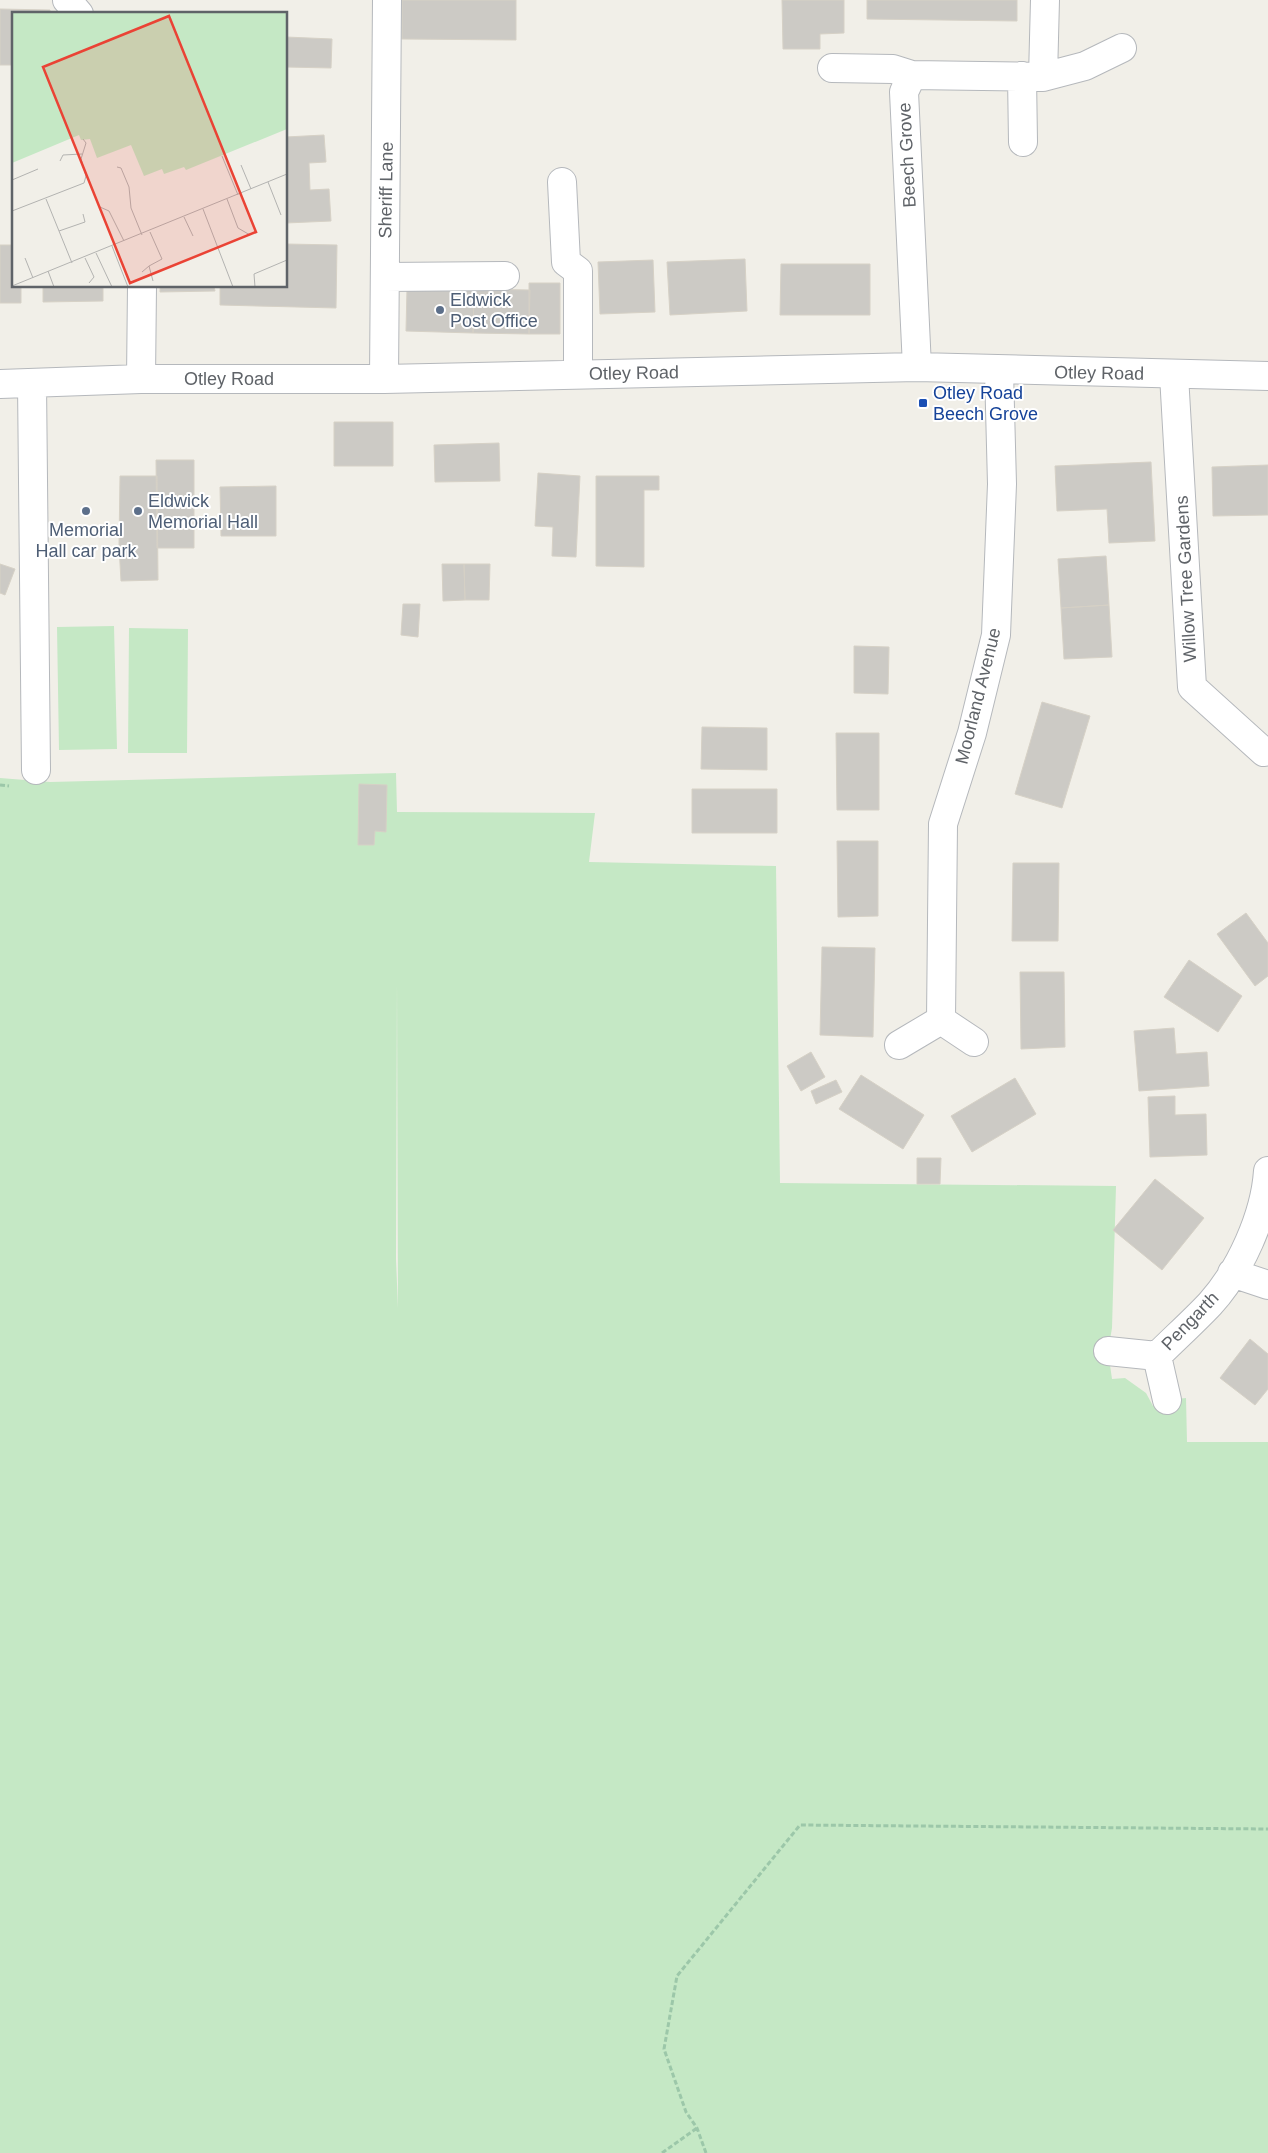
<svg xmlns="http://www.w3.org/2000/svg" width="1268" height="2153" font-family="Arial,sans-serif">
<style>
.green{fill:#c5e8c5;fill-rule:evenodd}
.building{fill:#cccac5;stroke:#d6d1c6}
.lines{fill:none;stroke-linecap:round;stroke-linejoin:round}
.minor-casing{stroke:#b5b8bc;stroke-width:30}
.path{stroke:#9cc7a9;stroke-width:3;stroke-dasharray:5 2.5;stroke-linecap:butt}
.minor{stroke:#fff;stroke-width:28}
.service-dot{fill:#5c6f8a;stroke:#fff;stroke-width:2}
.transit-dot{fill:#1a4fb4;stroke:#fff;stroke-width:2}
.labels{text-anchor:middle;stroke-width:4;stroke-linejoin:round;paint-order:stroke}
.street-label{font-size:18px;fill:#5f6368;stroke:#fff}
.service-label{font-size:18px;fill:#4e5e75;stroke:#fff;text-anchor:start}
.transit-label{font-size:18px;fill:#164399;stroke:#fff;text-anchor:start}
.inset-road{fill:none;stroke:#b3b3b1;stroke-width:1}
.view{fill:#ea4335;fill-opacity:0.15;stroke:#ea4335;stroke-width:2.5}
.inset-edge{fill:none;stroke:#5f6368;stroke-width:2.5}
</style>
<rect width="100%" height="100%" fill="#f1efe8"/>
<!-- green -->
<path class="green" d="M114,626l3,123 -58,1 -2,-123z
M129,628l59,1 -1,124h-59z
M396,773l1,39 198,1 -6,49 187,4 4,317 336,3 -4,142 -4,23 4,28 13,-1 21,15 7,13 14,-6 19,-2 1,44h81v711h-1268v-1375l50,4zM397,980l1,327v1l-2,-49z"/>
<!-- building -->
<path class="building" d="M402,0h114v40l-114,-1z
M782,0h62v33l-24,1v15h-37z
M867,0h150v21l-150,-2z
M0,9l50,1v4h-36v51h-14z
M286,37l46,2 -1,29 -45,-1z
M324,135l2,27 -17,1 1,27 19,-1 2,32 -45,2v-86z
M286,244l51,1 -1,63 -116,-3v-19h66z
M0,245h14v41h7v17h-21z
M745,259l2,52 -77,4 -3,-53z
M653,260l2,52 -55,2 -2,-52z
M781,264h89v51h-90z
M529,283h31v51h-31z
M43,286h60v15l-60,1z
M160,286h54l1,5 -55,1z
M407,288l67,1 -1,44 -67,-2z
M474,289l56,1 -1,44 -56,-1z
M334,422h59v44h-59z
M499,443l1,38 -65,1 -1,-37z
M156,460h38v88h-37z
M1151,462l4,79 -46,2 -2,-34 -50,2 -2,-45z
M1268,465v50l-55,1 -1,-49z
M538,473l42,3 -4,81 -24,-1 1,-29 -18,-1z
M120,476h37l1,104 -37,1 -2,-35z
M596,476h63v14h-15v77l-48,-1z
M276,486v50h-55l-1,-49z
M1106,556l3,49 -48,3 -3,-49z
M0,564l15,5 -10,26 -5,-2z
M442,564h22l1,36 -22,1z
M464,564h26l-1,36h-24z
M403,604h17l-2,33 -17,-2z
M1109,605l3,52 -48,2 -3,-51z
M854,646l35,1 -1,47 -34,-1z
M1042,702l48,14 -28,92 -47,-14z
M702,727l65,1v42l-66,-1z
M836,733h43v77h-42z
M359,784l28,1 -1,47 -11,-1 -1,14h-16z
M692,789h85v44h-85z
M837,841h41v75l-40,1z
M1013,863h46l-1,78h-46z
M1246,913l22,30v33l-13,10 -38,-52z
M822,947l53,1 -2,89 -53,-2z
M1189,960l53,36 -24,36 -54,-35z
M1020,972h44l1,75 -44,2z
M1174,1028l2,26 31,-2 2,34 -70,5 -5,-60z
M811,1052l14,25 -24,14 -14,-25z
M861,1075l63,40 -21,34 -64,-40z
M1015,1078l21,36 -64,38 -21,-36z
M836,1080l6,12 -26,12 -5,-13z
M1175,1096v19l31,-1 1,41 -57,2 -2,-60z
M917,1158h24l-1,26h-23z
M1155,1179l49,39 -42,52 -49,-40z
M1250,1339l18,15v35l-13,16 -35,-27z"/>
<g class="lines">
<defs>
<path id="minor" d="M67,0l12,14
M1045,0l-2,77 42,-11 37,-18
M832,68l61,1 19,6
M1022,76l1,66
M562,182l4,80 12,9v103
M385,277l120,-1
M917,367l-13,-275 8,-17 131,2
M1174,375l18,312 72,65
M141,379l1,-93
M384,379l3,-379
M32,383l4,387
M0,384l141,-5h243l533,-12 351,9
M974,1042l-33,-22 2,-196 29,-91 24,-98 6,-151 -3,-113
M899,1045l42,-25
M1232,1273l36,12
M1108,1351l49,5
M1167,1400l-10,-44c17,-17 36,-34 53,-52 30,-33 55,-88 58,-133"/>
</defs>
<!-- minor casing -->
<use href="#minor" class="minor-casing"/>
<!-- path -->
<path class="path" d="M0,785l9,1
M662,2153l35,-25
M706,2153l-9,-25 -11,-16 -22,-63 13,-73 123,-151 468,4"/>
<!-- minor -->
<use href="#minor" class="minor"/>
</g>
<!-- markers -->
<g class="service-dot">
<circle cx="440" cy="310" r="5"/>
<circle cx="86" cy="511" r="5"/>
<circle cx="138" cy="511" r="5"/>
</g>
<rect class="transit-dot" x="918" y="398" width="10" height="10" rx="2.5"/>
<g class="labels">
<!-- street labels -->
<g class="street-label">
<text transform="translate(907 155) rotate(-93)" y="6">Beech Grove</text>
<text transform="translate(386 190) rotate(-89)" y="6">Sheriff Lane</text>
<text transform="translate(634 373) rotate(-1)" y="6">Otley Road</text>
<text transform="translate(1099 373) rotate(1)" y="6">Otley Road</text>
<text x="229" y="385">Otley Road</text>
<text transform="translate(1186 579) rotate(-93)" y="6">Willow Tree Gardens</text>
<text transform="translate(978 696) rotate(-76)" y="6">Moorland Avenue</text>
<text transform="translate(1190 1321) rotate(-46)" y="6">Pengarth</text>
</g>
<!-- service labels -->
<g class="service-label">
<text x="450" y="306">Eldwick<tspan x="450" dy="21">Post Office</tspan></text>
<text x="148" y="507">Eldwick<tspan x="148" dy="21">Memorial Hall</tspan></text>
<text x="86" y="536" text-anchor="middle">Memorial<tspan x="86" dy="21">Hall car park</tspan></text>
</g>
<!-- transit labels -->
<g class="transit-label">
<text x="933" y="399">Otley Road<tspan x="933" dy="21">Beech Grove</tspan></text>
</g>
</g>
<!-- overview -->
<g transform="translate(12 12)">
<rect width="275" height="275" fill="#f1efe8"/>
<path d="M0,0h275v117l-101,41 -2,-3 -20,7 -2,-5 -18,7 -13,-31 -34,13 -7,-19 -9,1 -2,-5 -67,28z" fill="#c5e8c5"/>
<path class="inset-road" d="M210,144l16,39M48,149l3,-6 19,-1M229,153l10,24M105,155l4,1 8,19 2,21 11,27M0,168l26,-11M256,170l13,33M34,187l26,64M215,187l11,29 12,7M88,195l9,4 15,30M191,197l30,78M0,199l72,-28 2,-7 -5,-17 5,-16 -3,-4M172,205l9,19M47,219l26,-9 -2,-8M100,234l16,41M84,241l16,34M13,246l8,20M73,246l9,19 -5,6M137,254l13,-7 -12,-27M36,259l6,16M130,260l7,-6 4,15M0,274l275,-112M243,275l-1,-13 33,-14"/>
<path class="view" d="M157,4l87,216 -126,51 -87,-216z"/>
<rect width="275" height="275" class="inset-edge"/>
</g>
</svg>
